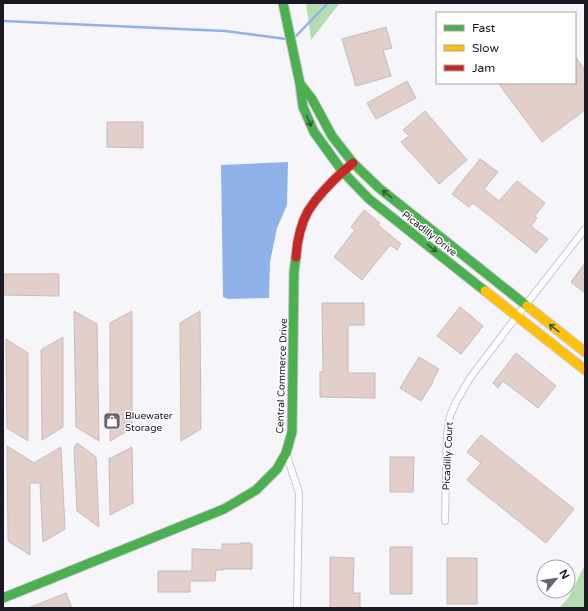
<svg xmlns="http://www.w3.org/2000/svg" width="588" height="611" font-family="'Varela Round',sans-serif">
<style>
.forest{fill:#b6dcb4}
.water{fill:#90b2ea}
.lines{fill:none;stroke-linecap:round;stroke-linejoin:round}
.stream{stroke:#90b2ea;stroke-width:2.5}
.building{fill:#e2cfca;stroke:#c4bdbc}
.street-casing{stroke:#cac8d0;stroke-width:8}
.fast-casing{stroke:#cac8d0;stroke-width:11}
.slow-casing{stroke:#cac8d0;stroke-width:11}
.jam-casing{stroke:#cac8d0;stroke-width:11}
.street{stroke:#fefefe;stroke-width:6}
.fast{stroke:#4caf50;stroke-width:9}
.slow{stroke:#ffc107;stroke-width:9}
.jam{stroke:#c62828;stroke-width:9}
.oneway{stroke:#315c38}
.labels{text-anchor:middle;stroke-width:3;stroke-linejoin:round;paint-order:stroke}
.street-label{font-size:10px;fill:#1b1824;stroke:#fff}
.poi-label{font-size:10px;fill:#1b1824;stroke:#fff;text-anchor:start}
</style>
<rect width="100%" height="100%" fill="#f6f5f9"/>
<!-- forest -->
<path class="forest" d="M306,3h41h-7l-29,37z
M585,565v43h-26l9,-10z"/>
<!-- water -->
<path class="water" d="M288,162l-1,43 -10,23 -7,34 -1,36 -41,1 -5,-2 -2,-132z"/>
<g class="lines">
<!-- stream -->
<path class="stream" d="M3,21l222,10 61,8
M296,36l32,-33"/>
</g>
<!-- building -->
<path class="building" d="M386,27l6,21 -9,2 8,26 -35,10 -14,-47z
M575,56l10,14v40l-43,32 -44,-59h77z
M407,81l9,17 -40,21 -9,-16z
M425,111l42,49 -28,24 -38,-42 8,-6 -6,-6z
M107,122h36v26l-36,-1z
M480,159l18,13 -14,17 15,12 18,-20 28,22 -10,13 2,2 -6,8 17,13 -12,14 -63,-50 -4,4 -17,-13z
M364,210l16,13 -2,2 23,19 -4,6 -7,-5 -28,35 -28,-23 21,-27 -4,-3z
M585,263v30l-14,-11z
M3,274h56v22l-56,-1z
M322,303h42v22h-16v48h27v25l-55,-1v-25h3z
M460,307l23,19 -22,28 -24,-18z
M74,311l23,13 2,117 -23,-14z
M132,311v117l-22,13v-118z
M200,311l1,118 -20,12 -1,-118z
M63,337v90l-21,13 -1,-90z
M6,339l22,14v88l-21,-13z
M516,353l40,33 -18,22 -35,-27 -5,7 -5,-5z
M419,357l20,12 -7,13h1l-12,19 -21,-13z
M481,435l93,74 -28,34 -79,-63 14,-17 -14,-11z
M77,443l19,14 3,70 -22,-16 -3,-63z
M7,446l27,17 27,-16 4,82 -22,13 -3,-59h-10v72l-22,-14z
M132,447l1,56 -23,12 -1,-57h2z
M390,457h24l-1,35h-23z
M240,543h10v1h2v25h-29v1h-7l-1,11h-25v11h-32v-21h34v-22l30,1v-6h18z
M390,547h22v47h-22z
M330,557l24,1 -1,35h7v15h-30z
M447,558h30v46h-30z
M66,593l6,15h-44z"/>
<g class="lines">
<defs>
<path id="street" d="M286,453l13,40 -2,115
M445,521l2,-87 3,-18 6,-14 14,-24 47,-62 68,-87"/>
<path id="fast" d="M283,3l17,81 3,23 11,25 29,40 26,27 116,92
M301,85l11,14 20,37 21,27 26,25 148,118
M3,598l221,-89 32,-19 21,-21 9,-16 6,-21 2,-160 2,-15"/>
<path id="slow" d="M485,291l100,79
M527,306l58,46"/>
<path id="jam" d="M296,257c1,-15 5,-33 12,-46 2,-3 5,-7 7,-10 12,-15 23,-26 38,-38"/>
</defs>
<!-- street casing -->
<use href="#street" class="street-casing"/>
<!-- fast casing -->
<use href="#fast" class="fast-casing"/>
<!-- slow casing -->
<use href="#slow" class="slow-casing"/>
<!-- jam casing -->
<use href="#jam" class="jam-casing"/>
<!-- street -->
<use href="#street" class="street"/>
<!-- fast -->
<use href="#fast" class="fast"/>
<!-- slow -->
<use href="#slow" class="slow"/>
<!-- jam -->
<use href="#jam" class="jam"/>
</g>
<!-- one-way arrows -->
<defs><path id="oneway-shaft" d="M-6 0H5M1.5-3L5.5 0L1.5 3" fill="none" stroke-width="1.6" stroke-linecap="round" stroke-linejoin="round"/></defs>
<g class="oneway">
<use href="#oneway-shaft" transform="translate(309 121) rotate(67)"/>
<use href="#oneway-shaft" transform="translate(387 194) rotate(-142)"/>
<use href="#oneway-shaft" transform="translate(432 248) rotate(38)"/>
<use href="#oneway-shaft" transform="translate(554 328) rotate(-142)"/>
</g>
<!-- icons -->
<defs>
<symbol id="shop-square" viewBox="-11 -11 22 22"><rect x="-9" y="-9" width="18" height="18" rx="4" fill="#68656f" stroke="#fff"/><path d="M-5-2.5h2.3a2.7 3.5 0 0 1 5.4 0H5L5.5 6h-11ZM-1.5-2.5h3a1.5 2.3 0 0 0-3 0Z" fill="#fff"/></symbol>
</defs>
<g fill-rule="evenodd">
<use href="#shop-square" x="102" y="411" width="20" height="20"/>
</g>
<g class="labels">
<!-- street labels -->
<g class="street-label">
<text transform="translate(430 233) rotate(38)" y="4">Picadilly Drive</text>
<text transform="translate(281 376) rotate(-88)" y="4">Central Commerce Drive</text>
<text transform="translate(447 456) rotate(-87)" y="4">Picadilly Court</text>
</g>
<!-- poi labels -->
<g class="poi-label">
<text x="125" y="419">Bluewater<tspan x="125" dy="12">Storage</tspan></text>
</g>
</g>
<!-- border -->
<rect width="588" height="611" fill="none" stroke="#1b1824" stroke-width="8"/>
<!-- legend -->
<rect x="436" y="12" width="140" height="72" fill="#ffffff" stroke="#a4a3a7"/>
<rect x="444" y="25" width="20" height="6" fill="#4caf50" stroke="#a4a3a7"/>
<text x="472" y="32" font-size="12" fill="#1b1824">Fast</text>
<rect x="444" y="45" width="20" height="6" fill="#ffc107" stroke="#a4a3a7"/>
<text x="472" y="52" font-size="12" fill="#1b1824">Slow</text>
<rect x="444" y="65" width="20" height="6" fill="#c62828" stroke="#a4a3a7"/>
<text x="472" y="72" font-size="12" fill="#1b1824">Jam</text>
<!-- north arrow -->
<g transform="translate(556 579) rotate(61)"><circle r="19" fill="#ffffff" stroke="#a4a3a7"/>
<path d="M0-3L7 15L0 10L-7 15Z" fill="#68656f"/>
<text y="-6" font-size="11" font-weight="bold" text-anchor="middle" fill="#1b1824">N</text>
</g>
</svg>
